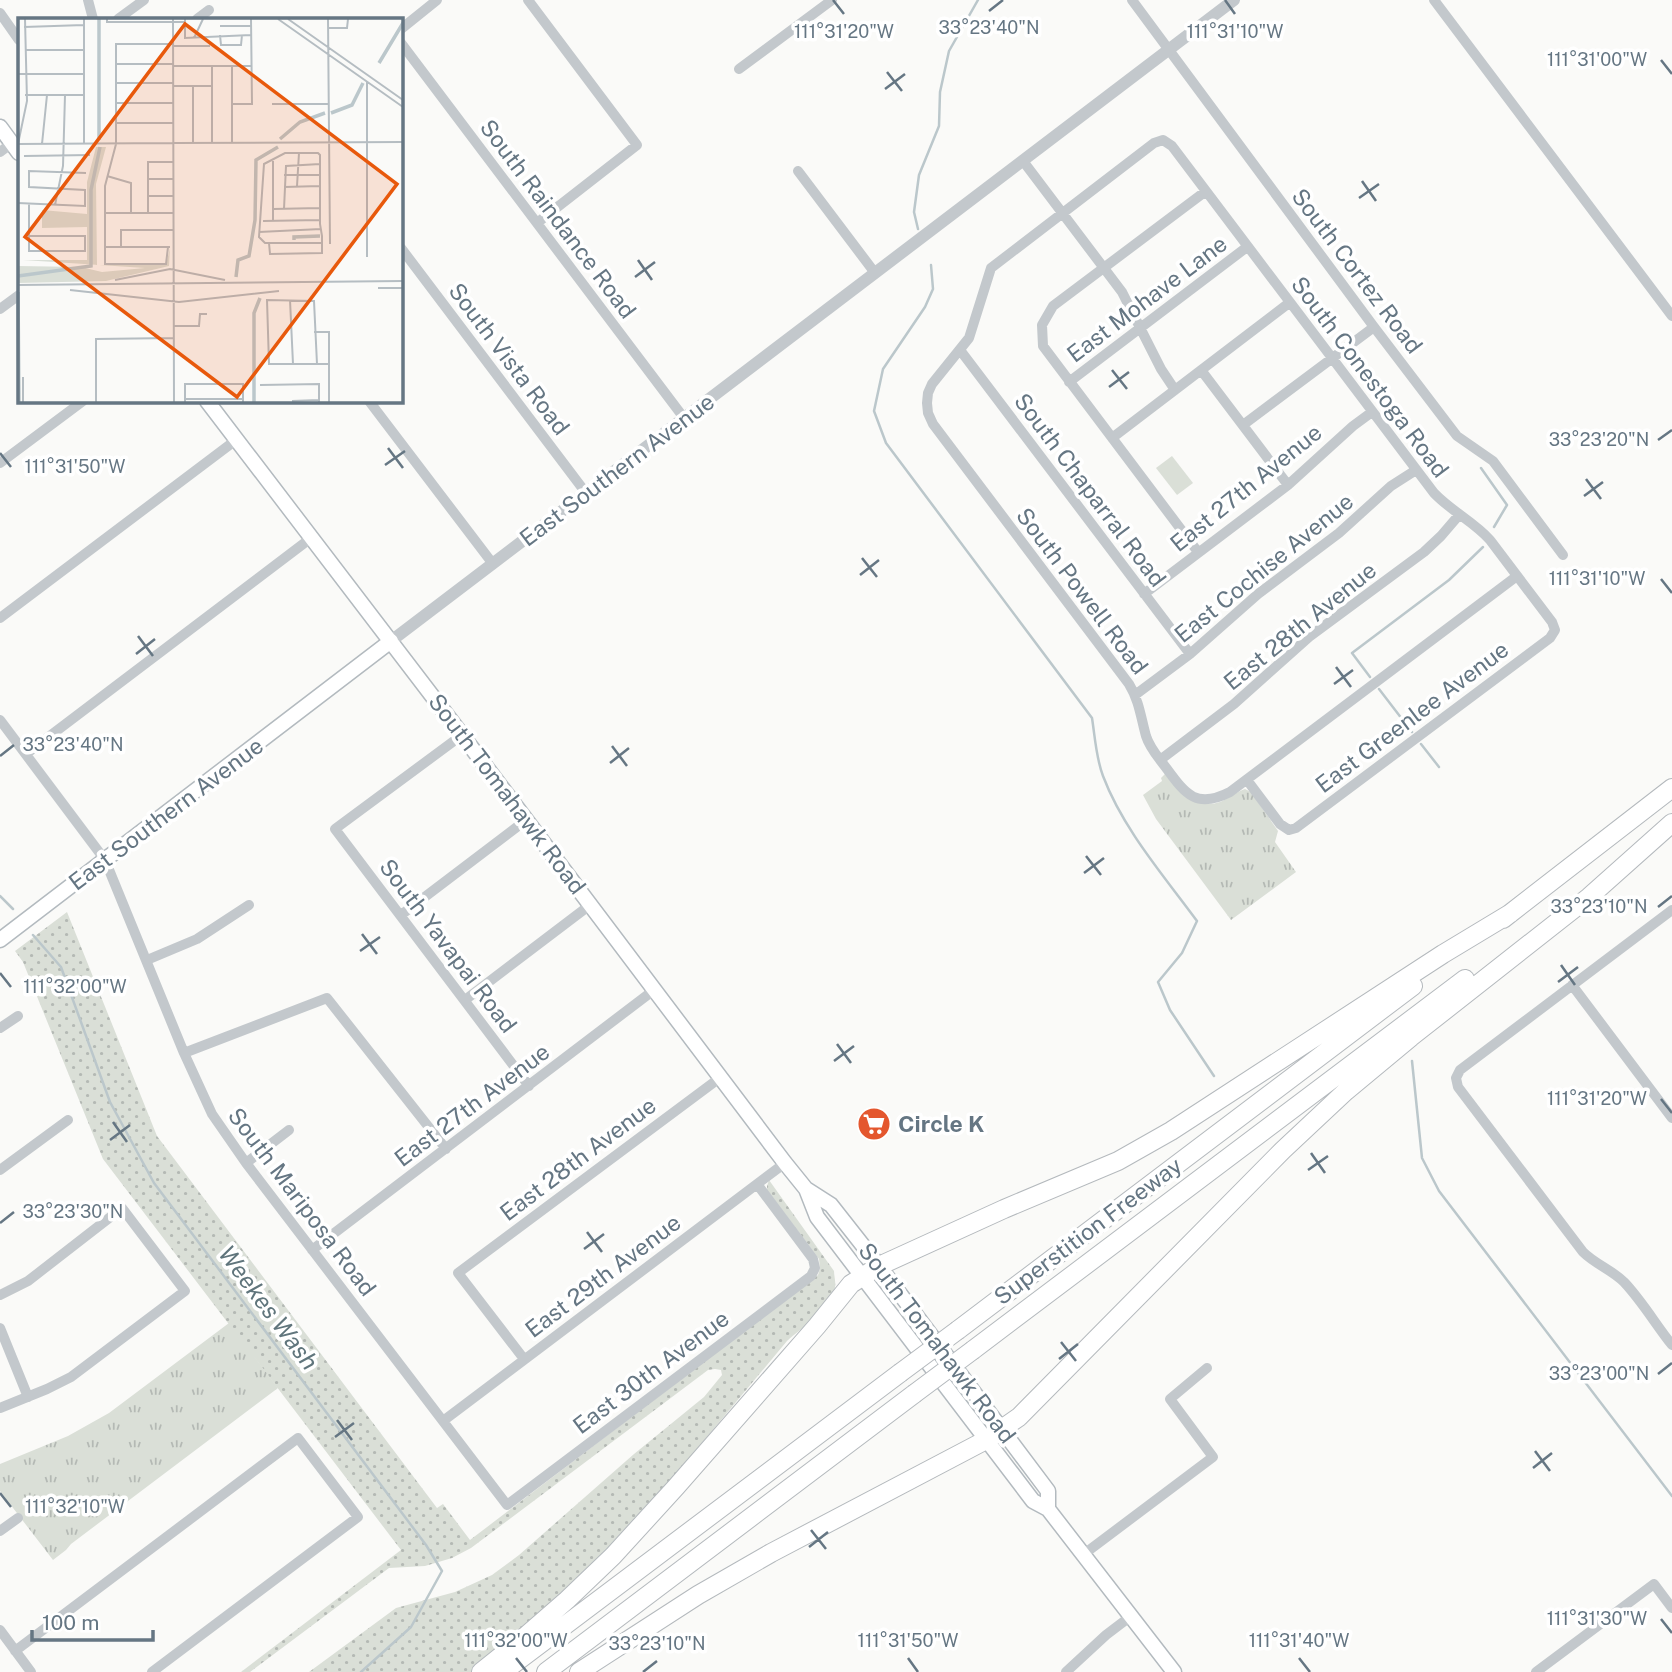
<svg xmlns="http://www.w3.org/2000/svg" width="1672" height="1672" font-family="'Public Sans',sans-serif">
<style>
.grass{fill:url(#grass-dots)}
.park{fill:url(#park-tufts)}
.pitch{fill:#dadfd7}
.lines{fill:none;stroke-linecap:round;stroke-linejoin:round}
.stream{stroke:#bbc7cb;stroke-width:2.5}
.secondary-casing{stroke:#b3babf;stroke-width:17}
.motorway-casing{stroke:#b4b9bd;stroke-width:20}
.minor{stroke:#c3c8cc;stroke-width:10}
.tertiary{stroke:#c3c8cc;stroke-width:12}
.secondary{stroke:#fff;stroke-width:14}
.motorway{stroke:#fff;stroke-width:18}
.motorway-bridge-casing{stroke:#b4b9bd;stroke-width:20;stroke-linecap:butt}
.motorway-bridge{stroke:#fff;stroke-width:18}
.ticks{fill:none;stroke:#657683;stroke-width:2.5}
.labels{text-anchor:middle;stroke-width:7;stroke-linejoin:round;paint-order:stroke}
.street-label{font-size:23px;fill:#657683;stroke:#fff}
.poi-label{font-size:23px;font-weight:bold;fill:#657683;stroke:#fff;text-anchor:start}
.water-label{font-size:24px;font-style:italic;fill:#60757c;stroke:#fff}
.inset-river{fill:none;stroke:#bbc7cb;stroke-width:3.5}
.inset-road{fill:none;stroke:#b5bdc2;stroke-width:2}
.view{fill:#e8590c;fill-opacity:0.15;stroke:#e8590c;stroke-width:3.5}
.inset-edge{fill:none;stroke:#657683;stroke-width:3.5}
.ticks-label{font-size:18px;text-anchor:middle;fill:#657683;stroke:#fff;stroke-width:7;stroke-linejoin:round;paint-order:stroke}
</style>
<defs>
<pattern id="grass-dots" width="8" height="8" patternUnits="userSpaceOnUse" patternTransform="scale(1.75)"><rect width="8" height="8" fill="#dadfd7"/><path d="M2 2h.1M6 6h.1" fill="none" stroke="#b4b9b4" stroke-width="1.8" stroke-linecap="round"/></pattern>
<pattern id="park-tufts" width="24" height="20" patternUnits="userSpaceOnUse" patternTransform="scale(1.75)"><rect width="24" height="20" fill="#dadfd7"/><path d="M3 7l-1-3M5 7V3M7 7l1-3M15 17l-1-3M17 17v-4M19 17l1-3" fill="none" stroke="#b4b9b4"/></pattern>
</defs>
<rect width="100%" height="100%" fill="#fafaf8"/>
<!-- grass -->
<path class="grass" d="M67,912l90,224 280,372 6,-4 27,36 348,-265 2,-6 -1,-10 -52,-69v-4l2,-6 65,91c0,5 2,11 1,16 -1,21 -34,41 -48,54l-156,187 -112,106 -47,38h-163l87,-64 59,-16 37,-17 27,-20 115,-101 70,-57 18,-22 -1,-5 -6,-1 -7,1 -237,178 -19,10 -27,8 -36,2 -139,104h-9l160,-122 -298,-391 -80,-197 -8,-11z"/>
<!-- park -->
<path class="park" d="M1165,774c13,18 32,36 55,28 9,-4 16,-10 25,-13l6,3 27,39 -3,11 21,30 -65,48 -75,-101 -13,-24 19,-14 -1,-3z
M229,1323l49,65 -207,156 -5,6 -13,10 -53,-69v-27l68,-28 41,-23z"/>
<!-- pitch -->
<path class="pitch" d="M1172,456l21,27 -16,12 -21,-27z"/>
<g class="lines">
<!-- stream -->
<path class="stream" d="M918,229l-4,-17 5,-37 20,-49 1,-34 9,-41 29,-51
M931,265l2,24 -8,18 -42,62 -9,42 12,32 206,275c3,19 4,40 11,58 20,53 61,100 94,145l-15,32 -24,29 12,28 44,66
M1481,468l26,37 -13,22
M1370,677l-18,-24 97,-73 34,-33
M1379,689l33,43
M1421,744l18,23
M0,896l13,13
M33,935l28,32 49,135 44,81 272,362 16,26 -31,56 -50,45
M1412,1061l10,97 17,33 233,305"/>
<defs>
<path id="secondary" d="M0,127l19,26
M207,401l255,334 323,428 21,26 25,16 48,61 169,225v18
M0,940l391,-299
M806,1189l11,28 216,284 15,8 126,163"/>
<path id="motorway" d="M1503,919l169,-131
M958,1330l455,-344
M973,1350l492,-371
M481,1672l40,-32 46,-40 46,-44 63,-69 141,-161 34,-42 28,-18 125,-57 114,-48 53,-30 272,-177 68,-41
M503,1672l397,-299
M546,1672l368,-278
M579,1672l119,-77 73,-42 215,-113 33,-23 264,-267 63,-59 65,-54 178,-140 83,-74"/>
</defs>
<!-- secondary casing -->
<use href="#secondary" class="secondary-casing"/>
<!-- motorway casing -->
<use href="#motorway" class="motorway-casing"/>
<!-- minor -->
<path class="minor" d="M88,0l5,19
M528,0l109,145 -100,78
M1132,0l242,327 83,109 36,25 70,94
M1434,0l238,316
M0,13l19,27
M118,19l26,-19
M197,19l12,-9
M401,29l36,-29
M401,43l283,375
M739,69l93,-69
M0,152l12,-9
M1023,161l99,131 39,77 14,21
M798,171l77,102
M401,248l185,245
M0,309l19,-14
M960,350l230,304
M1201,370l87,115
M1069,382l178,-135
M369,401l124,163
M1243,425l131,-98
M1112,438l177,-135
M0,463l83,-62
M1198,552l-155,-206 -1,-21 11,-19 153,-115
M1144,594l144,-109 65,-59 19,-14
M0,618l236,-178
M1135,695l55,-41 68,-60 81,-61 52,-47 25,-16
M0,720l105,140 79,193 28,61 34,49 261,342 304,-229 4,-8 -2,-9 -56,-75
M462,735l-127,94 194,257
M26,754l285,-216
M1160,760l74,-56 75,-67 115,-85 17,-16 18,-21
M1247,780l33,44 9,6 7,-2 254,-190 5,-8 -3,-8 -62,-82c-16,-18 -39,-29 -56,-47l-262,-347 -9,-6 -9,3 -163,125 -22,70 -37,46 -4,9 -1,10 1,10 5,11 196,260c10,16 12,34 17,52 4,13 13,22 21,33 19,26 30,40 63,23l287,-216
M1672,910l-212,160 -4,8 2,9 125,165c12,12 29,18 41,30 18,19 32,43 48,63
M401,915l125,-95
M147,960l50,-21 52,-34
M1572,985l100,133
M465,1000l125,-95
M0,1028l18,-12
M184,1053l143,-55 119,151
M246,1163l43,-33
M0,1170l68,-50
M312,1250l342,-260
M0,1295l28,-14 94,-73 63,83 -114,86 -24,12 -47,19
M0,1328l28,69
M524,1359l-66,-86 263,-196
M443,1421l342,-258
M0,1531l18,-13
M1084,1554l129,-97 -43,-58 37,-31
M0,1630l31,42
M15,1651l283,-213 60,79 -206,155
M1066,1672l40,-37 25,-19
M1536,1672l118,-88 18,24"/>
<!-- tertiary -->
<path class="tertiary" d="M391,641l843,-641"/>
<!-- secondary -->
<use href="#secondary" class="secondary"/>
<!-- motorway -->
<use href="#motorway" class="motorway"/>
<defs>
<path id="motorway-bridge" d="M900,1373l58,-43
M914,1394l59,-44"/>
</defs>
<!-- motorway-bridge casing -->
<use href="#motorway-bridge" class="motorway-bridge-casing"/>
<!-- motorway-bridge -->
<use href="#motorway-bridge" class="motorway-bridge"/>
</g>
<!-- ticks -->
<path class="ticks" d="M833,0l11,14M1225,0l10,14M989,11l14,-11M1661,60l11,14M887,72l15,19M885,89l20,-15M1362,181l14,20M1359,198l20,-14M638,260l14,20M635,277l20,-15M1112,370l15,19M1109,387l20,-15M1658,440l14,-10M388,448l15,20M0,453l11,14M385,465l20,-14M1586,479l15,20M1584,496l19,-14M862,558l15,19M860,575l19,-15M1661,579l11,14M138,636l15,20M136,654l19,-15M1336,667l15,20M1334,684l19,-14M612,746l15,20M0,756l14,-11M610,763l19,-15M1086,856l15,19M1084,873l20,-15M1658,907l14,-11M362,934l15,20M360,951l20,-14M1561,965l14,20M0,973l11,14M1558,982l20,-15M837,1044l14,19M834,1061l20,-15M1661,1099l11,14M113,1122l14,20M110,1140l20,-15M1311,1153l14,20M1308,1170l20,-14M0,1223l14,-11M587,1232l15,20M584,1249l20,-15M1061,1342l15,19M1059,1359l19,-15M1658,1374l14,-11M337,1420l15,20M335,1437l19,-14M1535,1451l15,20M1533,1468l19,-15M0,1493l11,14M811,1530l15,19M809,1547l19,-15M1661,1619l11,14M516,1658l11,14M908,1658l10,14M1299,1658l11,14M643,1672l14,-11"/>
<!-- icons -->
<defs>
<symbol id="supermarket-disc" viewBox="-11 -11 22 22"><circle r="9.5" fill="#e4572e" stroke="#fff"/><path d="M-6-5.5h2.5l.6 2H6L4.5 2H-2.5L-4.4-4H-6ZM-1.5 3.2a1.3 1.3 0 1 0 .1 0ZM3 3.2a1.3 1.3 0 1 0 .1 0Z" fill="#fff"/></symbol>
</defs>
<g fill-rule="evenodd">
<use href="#supermarket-disc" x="855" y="1105" width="38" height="38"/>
</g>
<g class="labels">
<!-- street labels -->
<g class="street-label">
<text transform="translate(558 219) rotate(53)" y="8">South Raindance Road</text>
<text transform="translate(1357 271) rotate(53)" y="8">South Cortez Road</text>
<text transform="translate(1147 299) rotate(-37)" y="8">East Mohave Lane</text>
<text transform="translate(509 359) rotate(53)" y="8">South Vista Road</text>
<text transform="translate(1370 377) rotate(53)" y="8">South Conestoga Road</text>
<text transform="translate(617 470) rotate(-37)" y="8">East Southern Avenue</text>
<text transform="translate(1246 488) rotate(-39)" y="8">East 27th Avenue</text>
<text transform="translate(1090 490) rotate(53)" y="8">South Chaparral Road</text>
<text transform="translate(1264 568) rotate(-39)" y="8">East Cochise Avenue</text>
<text transform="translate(1082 591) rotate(53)" y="8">South Powell Road</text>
<text transform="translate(1300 626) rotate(-39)" y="8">East 28th Avenue</text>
<text transform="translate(1412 717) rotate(-37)" y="8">East Greenlee Avenue</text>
<text transform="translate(507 794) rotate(53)" y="8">South Tomahawk Road</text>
<text transform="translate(166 814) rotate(-37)" y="8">East Southern Avenue</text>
<text transform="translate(448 946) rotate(53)" y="8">South Yavapai Road</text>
<text transform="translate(472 1105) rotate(-37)" y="8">East 27th Avenue</text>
<text transform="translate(578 1159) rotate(-37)" y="8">East 28th Avenue</text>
<text transform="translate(302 1202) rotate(53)" y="8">South Mariposa Road</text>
<text transform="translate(1088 1231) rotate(-37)" y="8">Superstition Freeway</text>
<text transform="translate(603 1276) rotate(-37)" y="8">East 29th Avenue</text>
<text transform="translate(937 1343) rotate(53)" y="8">South Tomahawk Road</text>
<text transform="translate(651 1372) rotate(-37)" y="8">East 30th Avenue</text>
</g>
<!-- poi labels -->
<g class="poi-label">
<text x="898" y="1132">Circle K</text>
</g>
<!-- water labels -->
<g class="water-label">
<text transform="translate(268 1308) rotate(53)" y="8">Weekes Wash</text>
</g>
</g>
<!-- overview -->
<g transform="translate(18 18)">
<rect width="385" height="385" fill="#fafaf8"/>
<path d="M78,129h10l-10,37 1,81h69l4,-17 -1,18 -63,15 -88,2v-17l63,1 21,5 43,-4 -122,-8h64v-78z" fill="#dadfd7"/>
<path d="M24,192l45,4v13l-45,1z" fill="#dadfd7"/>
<path class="inset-river" d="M361,45l24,-40M313,95l21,-8 11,-22M262,121l20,-17 25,-9M81,122v-121M276,222v-3l26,-1M0,258l73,-10v-76l9,-43M218,259l2,-17 11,-4 6,-36 1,-60 22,-13M0,274l1,110M236,384v-89l6,-15"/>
<path class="inset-road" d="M66,1v125M89,1v3h77M155,1l1,383M167,1v19l66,-3M260,1l125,88M270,1l115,81M310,1l2,225M202,8h31M6,9l60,-2M310,10h19l1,-9M202,17l1,10h20l1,-10M176,20l9,-19M155,28h37M7,32h59M98,46h57M155,48h78M214,48v77M0,56h66M98,65h57M155,68h39M175,68v57M7,77h59M98,85h57M214,86h20l-1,-85M254,86h57M98,105h57M155,125l230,-1M194,125v-77M0,126l9,-43 -2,-82M0,126l155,-1M24,126l5,-49M6,138l66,-1M255,143v60M266,157h36M89,158l24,7v30M130,161h25M279,168l2,-33M266,169l36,-1M130,178h25M0,185l67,3v-16l-56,-3v-16l57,2M11,185v48h56v-15h-56M37,187l8,-39 2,-71M255,191l47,-1M266,191l2,-43 34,-2M87,195h68M130,195v-51h25M245,203l57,-1M241,214l62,-3M251,225l1,11 52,-1v-17l-2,-12v-69l-2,-2h-33l-21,11 -5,73 6,6h57M87,229h65M103,229v-17h52M150,229l-2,17h-61v-78l11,-42v-100h57M349,239v-175M97,262l55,-11 55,11M0,267l385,-4M360,270h25M52,272l109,12 100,-11M272,282l3,64M156,308h25l1,-12h7M296,314h15v70M299,346l-3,-63 -47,-1 2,64h60M5,359v25M242,367l59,-1v18M167,381h58M274,383l27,-1M78,384v-63l78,-1M167,384v-18h58v18"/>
<path class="view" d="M167,6l212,160 -160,213 -212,-160z"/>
<rect width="385" height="385" class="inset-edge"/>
</g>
<g class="ticks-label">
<text x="989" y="34">33°23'40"N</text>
<text x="844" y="38">111°31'20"W</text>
<text x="1235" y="38">111°31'10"W</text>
<text x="1597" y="66">111°31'00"W</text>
<text x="1599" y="446">33°23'20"N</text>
<text x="75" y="473">111°31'50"W</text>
<text x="1597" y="585">111°31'10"W</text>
<text x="73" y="751">33°23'40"N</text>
<text x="1599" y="913">33°23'10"N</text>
<text x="75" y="993">111°32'00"W</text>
<text x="1597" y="1105">111°31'20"W</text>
<text x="73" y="1218">33°23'30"N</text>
<text x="1599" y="1380">33°23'00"N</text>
<text x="75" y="1513">111°32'10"W</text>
<text x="1597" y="1625">111°31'30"W</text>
<text x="516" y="1647">111°32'00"W</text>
<text x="908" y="1647">111°31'50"W</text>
<text x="1299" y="1647">111°31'40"W</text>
<text x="657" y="1650">33°23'10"N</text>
</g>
<!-- scale -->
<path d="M32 1630v10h121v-10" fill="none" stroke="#657683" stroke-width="3.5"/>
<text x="42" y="1630" font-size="21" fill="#657683" stroke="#ffffff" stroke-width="5" paint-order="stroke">100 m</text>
</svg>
